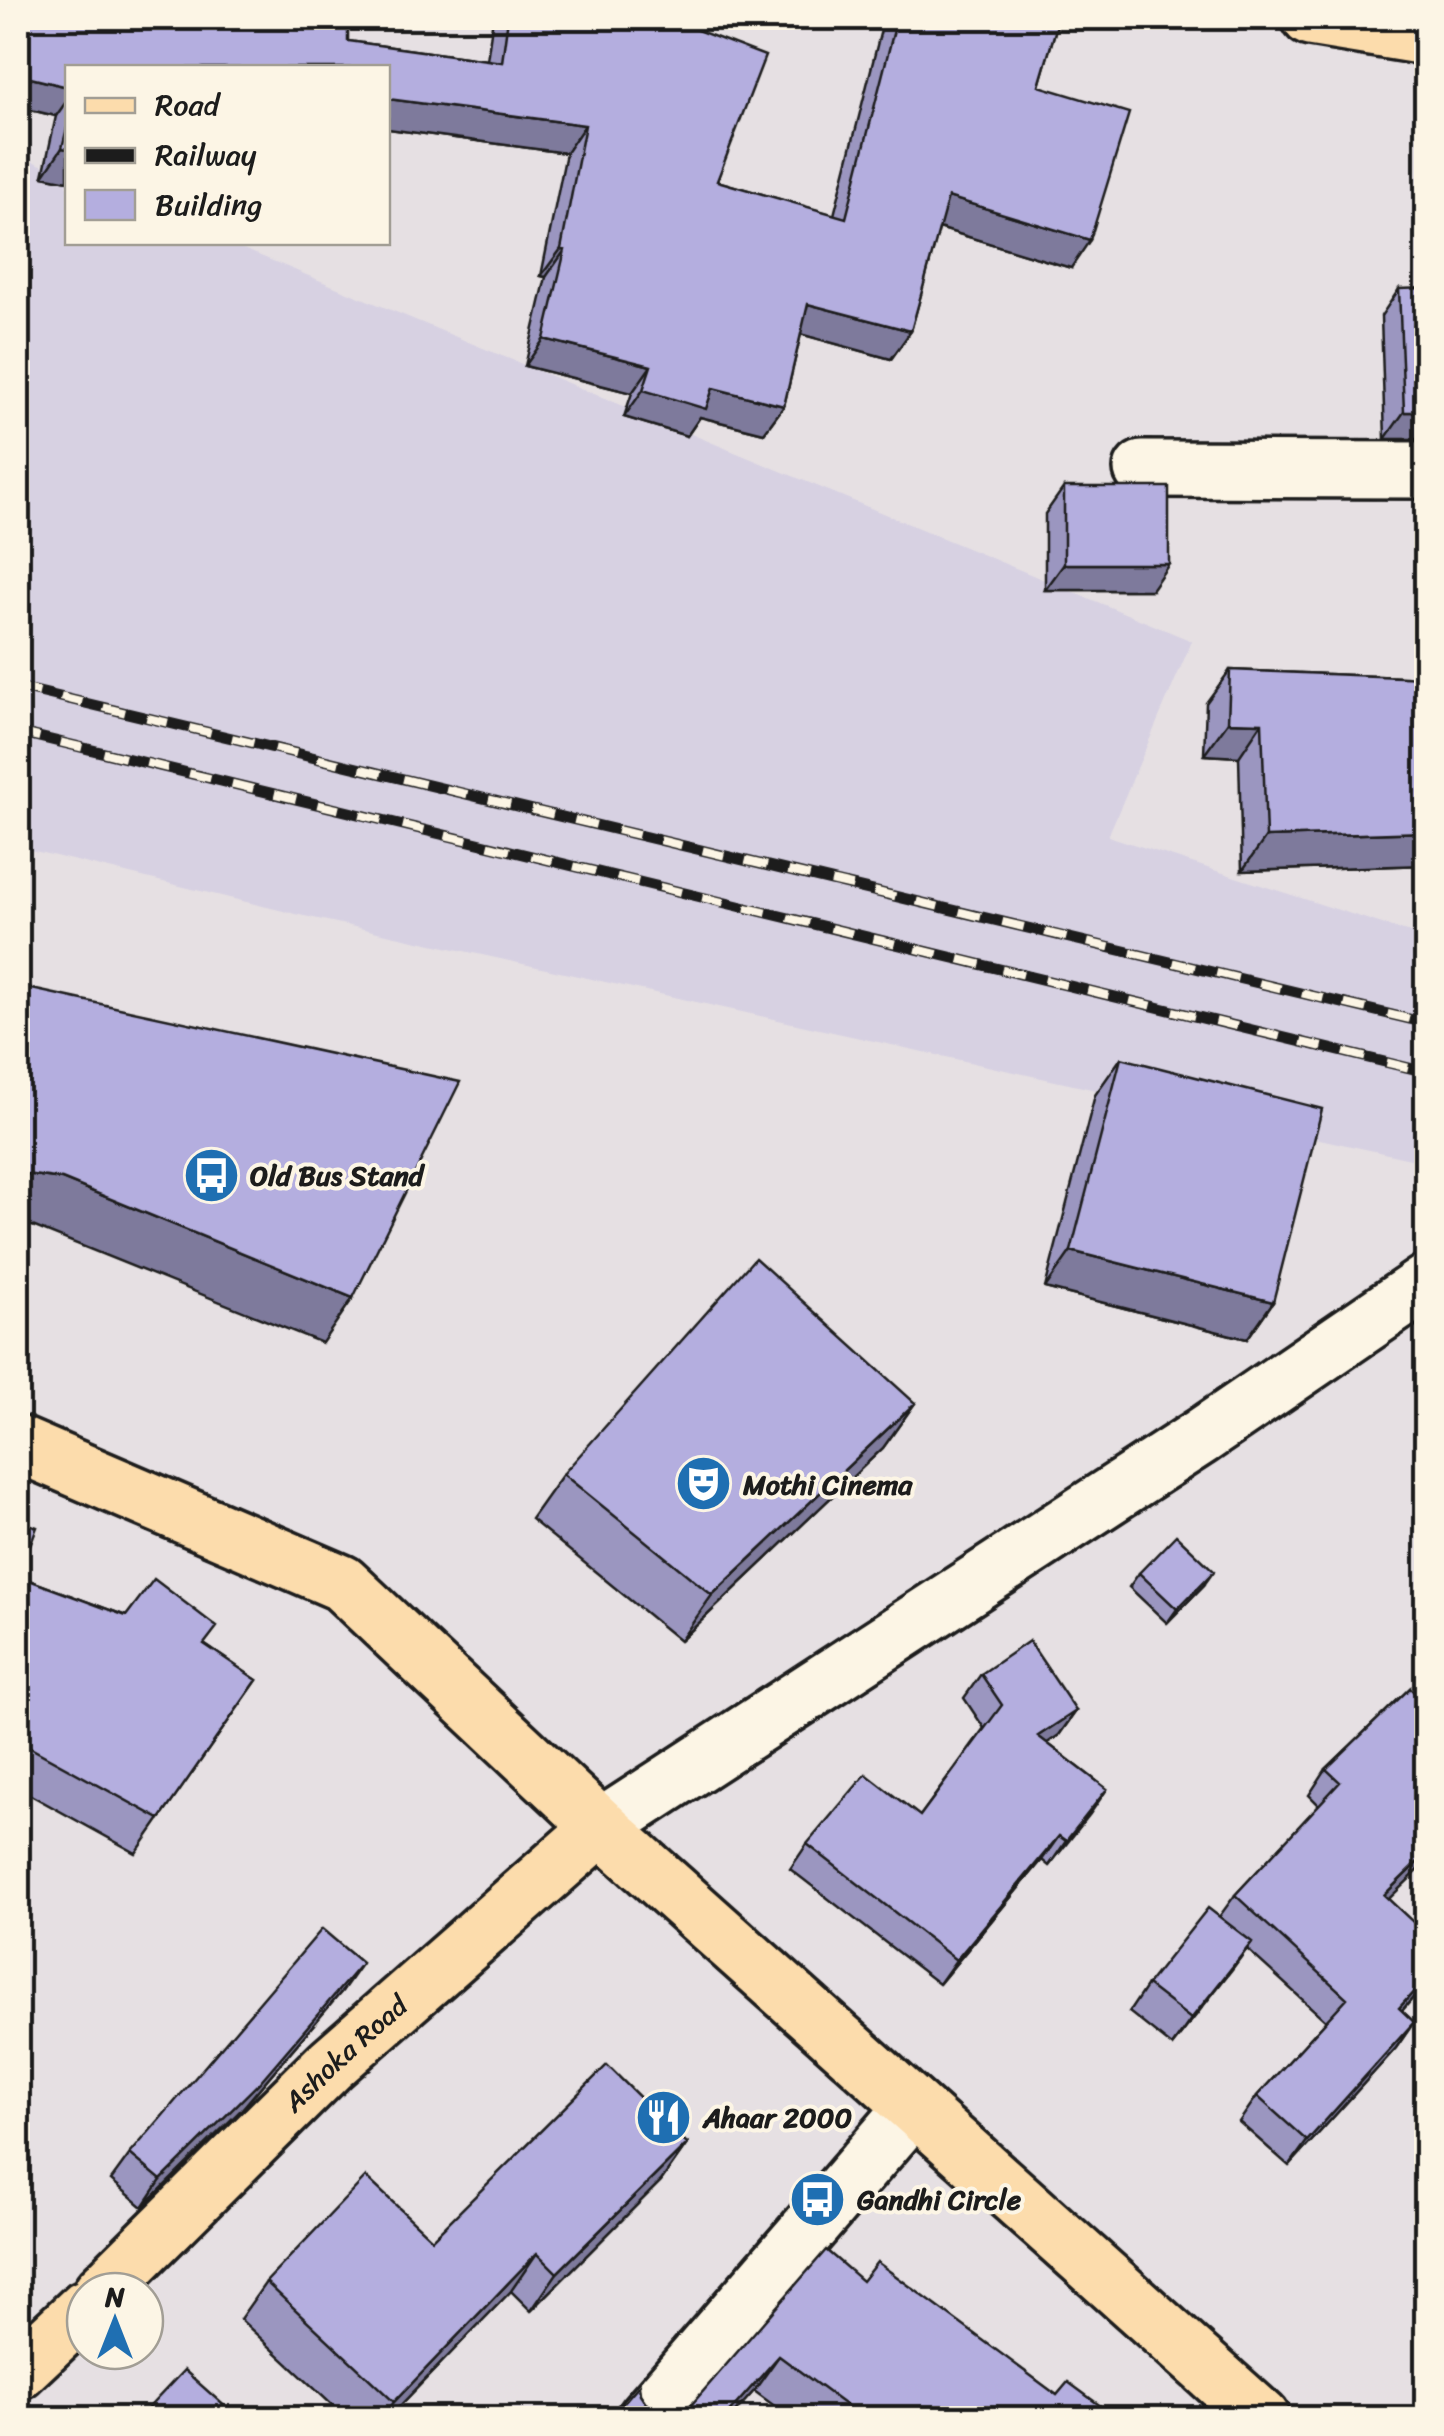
<svg xmlns="http://www.w3.org/2000/svg" width="1444" height="2436" font-family="Sriracha,sans-serif">
<style>
.built{fill:#d7d1e2}
.lines{fill:none;stroke-linecap:round;stroke-linejoin:round}
.minor-casing{stroke:#1c1c1c;stroke-width:62}
.major-casing{stroke:#1c1c1c;stroke-width:62}
.minor{stroke:#fcf5e5;stroke-width:55}
.major{stroke:#fcdcac;stroke-width:55}
.rail-casing{stroke:#1c1c1c;stroke-width:11}
.rail{stroke:#fcf5e5;stroke-width:8;stroke-dasharray:22;stroke-linecap:butt}
.wall{fill:#9b96c0;stroke:#1c1c1c;stroke-width:2.5}
.shaded-wall{fill:#7e7a9c;stroke:#1c1c1c;stroke-width:2.5}
.building{fill:#b4aedf;stroke:#1c1c1c;stroke-width:2.5}
.labels{text-anchor:middle;stroke-width:8;stroke-linejoin:round;paint-order:stroke}
.poi-label{font-size:28px;font-weight:bold;fill:#1c1c1c;stroke:#fcf5e5;text-anchor:start}
.street-label{font-size:28px;fill:#1c1c1c;stroke:#fcf5e5}
</style>
<rect width="100%" height="100%" fill="#e6e0e3"/>
<filter id="ink" filterUnits="userSpaceOnUse"><feTurbulence type="fractalNoise" baseFrequency=".01" numOctaves="2"/><feDisplacementMap in="SourceGraphic" scale="20" xChannelSelector="R" yChannelSelector="G"/><feConvolveMatrix kernelMatrix="1 2 1 2 8 2 1 2 1" color-interpolation-filters="sRGB"/></filter>
<g filter="url(#ink)">
<!-- built -->
<path class="built" d="M18,155l49,21 1,66 161,1 963,398 -84,195 318,102v164l-11,58 -1115,-245 -282,-68z"/>
<g class="lines">
<defs>
<path id="minor" d="M1142,469l284,1
M601,1827l601,-391 224,-153
M645,2418l269,-311"/>
<g id="major">
<path d="M1310,18l116,19"/>
<path d="M18,1444l324,139 259,244 661,591"/>
<path id="s1" d="M102,2291l229,-227 270,-237"/>
<path d="M18,2371l67,-63"/>
</g>
</defs>
<!-- minor casing -->
<use href="#minor" class="minor-casing"/>
<!-- major casing -->
<use href="#major" class="major-casing"/>
<!-- minor -->
<use href="#minor" class="minor"/>
<!-- major -->
<use href="#major" class="major"/>
<defs>
<path id="rail" d="M18,687l1408,336
M18,732l1408,340"/>
</defs>
<!-- rail casing -->
<use href="#rail" class="rail-casing"/>
<!-- rail -->
<use href="#rail" class="rail"/>
</g>
<!-- wall -->
<path class="wall" d="M18,18l330,23 139,19 6,-42h207l-3,12 20,151 117,34 50,-197h175l-20,68 32,182 -132,-40 -28,103 -20,28 -90,-25 -17,72 -20,27 -64,-16 -13,19 -63,-19 8,-24 -107,-27 21,-89 -5,-1 25,-123 -178,-24v-61h-320v113l-25,-5 13,-60 -38,-9z
M1399,289l27,150h-41l-4,-123z
M1064,487l87,103h-106v-76z
M1230,670l196,8v187l-184,6 -3,-114 -35,-2 2,-52z
M1121,1058l152,244 -26,37 -202,-51 50,-193z
M915,1403l-32,45 -203,193 -149,-122 32,-45z
M18,1520v56l187,69 52,35 -121,173 -118,-65z
M1139,1573l65,12 -37,38 -38,-36z
M981,1674l95,37 -17,24 -12,8 60,46 -58,77 -7,-6 -103,124 -149,-115 17,-25 113,-28 64,-88 -20,-30z
M1410,1688l-22,211 38,84 -24,28 12,11 -18,26 -107,118 -50,-44 18,-26 69,-75 -79,-72 -75,97 -43,-34 18,-27 72,-68 16,-22 84,-90 -10,-10 17,-26z
M343,1990l-102,120 -98,97 -32,-27 19,-26z
M687,2144l-26,37 -130,130 -20,-20 -123,127h-42l-106,-99 26,-37 166,-43z
M862,2281l195,114 60,23h-326l-37,-27 -24,27h-120l30,-24 8,12 15,8 16,-1z"/>
<!-- shaded-wall -->
<path class="shaded-wall" d="M18,75l50,12v12l-12,17 -38,-9z
M388,99l197,26 -19,28 -178,-24z
M62,148l6,1v32l-25,-5z
M948,197l142,43 -19,28 -142,-43z
M561,249l4,1 -19,27 -5,-1z
M808,304l103,27 -20,28 -102,-28z
M544,339l107,27 -19,27 -107,-27z
M713,388l71,18 -20,27 -64,-16 -13,19 -63,-19 19,-27z
M1404,412h22v27h-41z
M1064,564h105l-18,26h-106z
M1228,722l34,1 -23,34 -35,-2z
M1426,832v33l-184,6 24,-34z
M18,1173l44,6 291,119 -31,45 -292,-118 -12,-2z
M1071,1251l202,51 -26,37 -202,-51z
M915,1403l-32,45 -203,193 32,-46z
M1214,1571l-10,14 -37,38 10,-14z
M1076,1711l-17,24 -38,26 17,-25z
M1107,1789l-17,25 -41,52 17,-25z
M1059,1836l-17,24 -103,124 17,-24z
M1426,1854v9l-60,58 18,-26z
M1252,1942l-19,26 -61,78 19,-27z
M362,1963l-19,27 -102,120 -98,97 18,-27z
M1426,1978v5l-45,51 18,-26z
M1414,2022l-18,26 -107,118 18,-25z
M687,2144l-26,37 -130,130 26,-38z
M537,2253l-26,38 -123,127h-6l12,-16z
M779,2356l-25,35 -24,27h-6z"/>
<!-- building -->
<path class="building" d="M18,18h330v23l154,21 6,-44h192l-3,12 68,26 -48,125 129,37 51,-200h162l-20,68 90,27 -39,127 -142,-43 -37,134 -103,-27 -24,102 -71,-18 -7,21 -63,-19 8,-24 -107,-27 21,-89 -4,-1 24,-124 -197,-26v-31h-320v19l-50,-12z
M68,124v25l-6,-1z
M1426,288v124h-22l-5,-123z
M1064,487h105v77h-105z
M1230,670l196,8v154l-160,5 -4,-114 -34,-1z
M18,986l442,96 -107,216 -291,-119 -44,-6z
M1121,1058l201,51 -49,193 -202,-51z
M755,1258l160,145 -203,192 -149,-121z
M18,1520l19,7 -19,49 108,40 28,-37 63,48 -13,17 53,36 -97,139 -142,-78z
M1176,1535l38,36 -37,38 -38,-36z
M1029,1641l47,70 -38,25 69,53 -41,52 -7,-5 -103,124 -149,-116 59,-70 54,42 82,-111 -21,-31z
M1410,1688l16,17v149l-42,41 42,39v44l-27,30 15,14 -107,119 -50,-45 90,-98 -112,-103 105,-113 -14,-13z
M1208,1908l44,34 -61,77 -44,-34z
M322,1929l40,34 -103,120 -98,97 -31,-26z
M607,2065l80,79 -130,129 -20,-20 -143,149 -128,-120 100,-105 66,62z
M826,2250l36,31 15,-19 180,133 11,-13 49,36h-254l-84,-62 -55,62h-114l29,-33 1,9 8,12 15,8 16,-1 13,-9z
M184,2370l54,48h-99z"/>
</g>
<!-- icons -->
<defs>
<symbol id="bus-disc" viewBox="-11 -11 22 22"><circle r="9.5" fill="#1f6fb2" stroke="#fcf5e5"/><path d="M-5-6H5V4H4V6H2V4H-2V6H-4V4H-5ZM-3.5-4V0h7V-4ZM-3.5 1.2v1.5H-2V1.2ZM2 1.2v1.5H3.5V1.2Z" fill="#fff"/></symbol>
<symbol id="theatre-disc" viewBox="-11 -11 22 22"><circle r="9.5" fill="#1f6fb2" stroke="#fcf5e5"/><path d="M-5-5.5Q0-4 5-5.5V0Q5 5 0 6Q-5 5-5 0ZM-3.3-2.5H-1v1.5H-3.3ZM1-2.5H3.3v1.5H1ZM-2.8 1Q0 5.5 2.8 1Z" fill="#fff"/></symbol>
<symbol id="restaurant-disc" viewBox="-11 -11 22 22"><circle r="9.5" fill="#1f6fb2" stroke="#fcf5e5"/><path d="M-5-6h1v4h1v-4h1v4h1v-4h1v5L-1.5 .5V6h-2V.5L-5-1ZM5-6V6H3V1.5H1.5Q1.5-4 5-6Z" fill="#fff"/></symbol>
</defs>
<g fill-rule="evenodd">
<use href="#bus-disc" x="180" y="1144" width="63" height="63"/>
<use href="#theatre-disc" x="672" y="1452" width="63" height="63"/>
<use href="#restaurant-disc" x="632" y="2086" width="63" height="63"/>
<use href="#bus-disc" x="786" y="2168" width="63" height="63"/>
</g>
<g class="labels">
<!-- poi labels -->
<g class="poi-label">
<text x="250" y="1185">Old Bus Stand</text>
<text x="743" y="1494">Mothi Cinema</text>
<text x="703" y="2127">Ahaar 2000</text>
<text x="857" y="2209">Gandhi Circle</text>
</g>
<!-- street labels -->
<g class="street-label">
<text dy="10" stroke="none"><textPath href="#s1" startOffset="340">Ashoka Road</textPath></text>
</g>
</g>
<!-- margin -->
<rect width="1444" height="2436" fill="none" stroke="#fcf5e5" stroke-width="60"/>
<rect x="30" y="30" width="1384" height="2376" fill="none" stroke="#1c1c1c" stroke-width="4" filter="url(#ink)"/>
<!-- legend -->
<rect x="65" y="65" width="325" height="180" fill="#fcf5e5" stroke="#a29e95" stroke-width="2.5"/>
<rect x="85" y="98" width="50" height="15" fill="#fcdcac" stroke="#a29e95" stroke-width="2.5"/>
<text x="155" y="115" font-size="30" fill="#1c1c1c">Road</text>
<rect x="85" y="148" width="50" height="15" fill="#1c1c1c" stroke="#a29e95" stroke-width="2.5"/>
<text x="155" y="165" font-size="30" fill="#1c1c1c">Railway</text>
<rect x="85" y="190" width="50" height="30" fill="#b4aedf" stroke="#a29e95" stroke-width="2.5"/>
<text x="155" y="215" font-size="30" fill="#1c1c1c">Building</text>
<!-- north arrow -->
<g transform="translate(115 2321)"><circle r="48" fill="#fcf5e5" stroke="#a29e95" stroke-width="2.5"/>
<path d="M0-8L18 38L0 25L-18 38Z" fill="#1f6fb2"/>
<text y="-15" font-size="28" font-weight="bold" text-anchor="middle" fill="#1c1c1c">N</text>
</g>
</svg>
